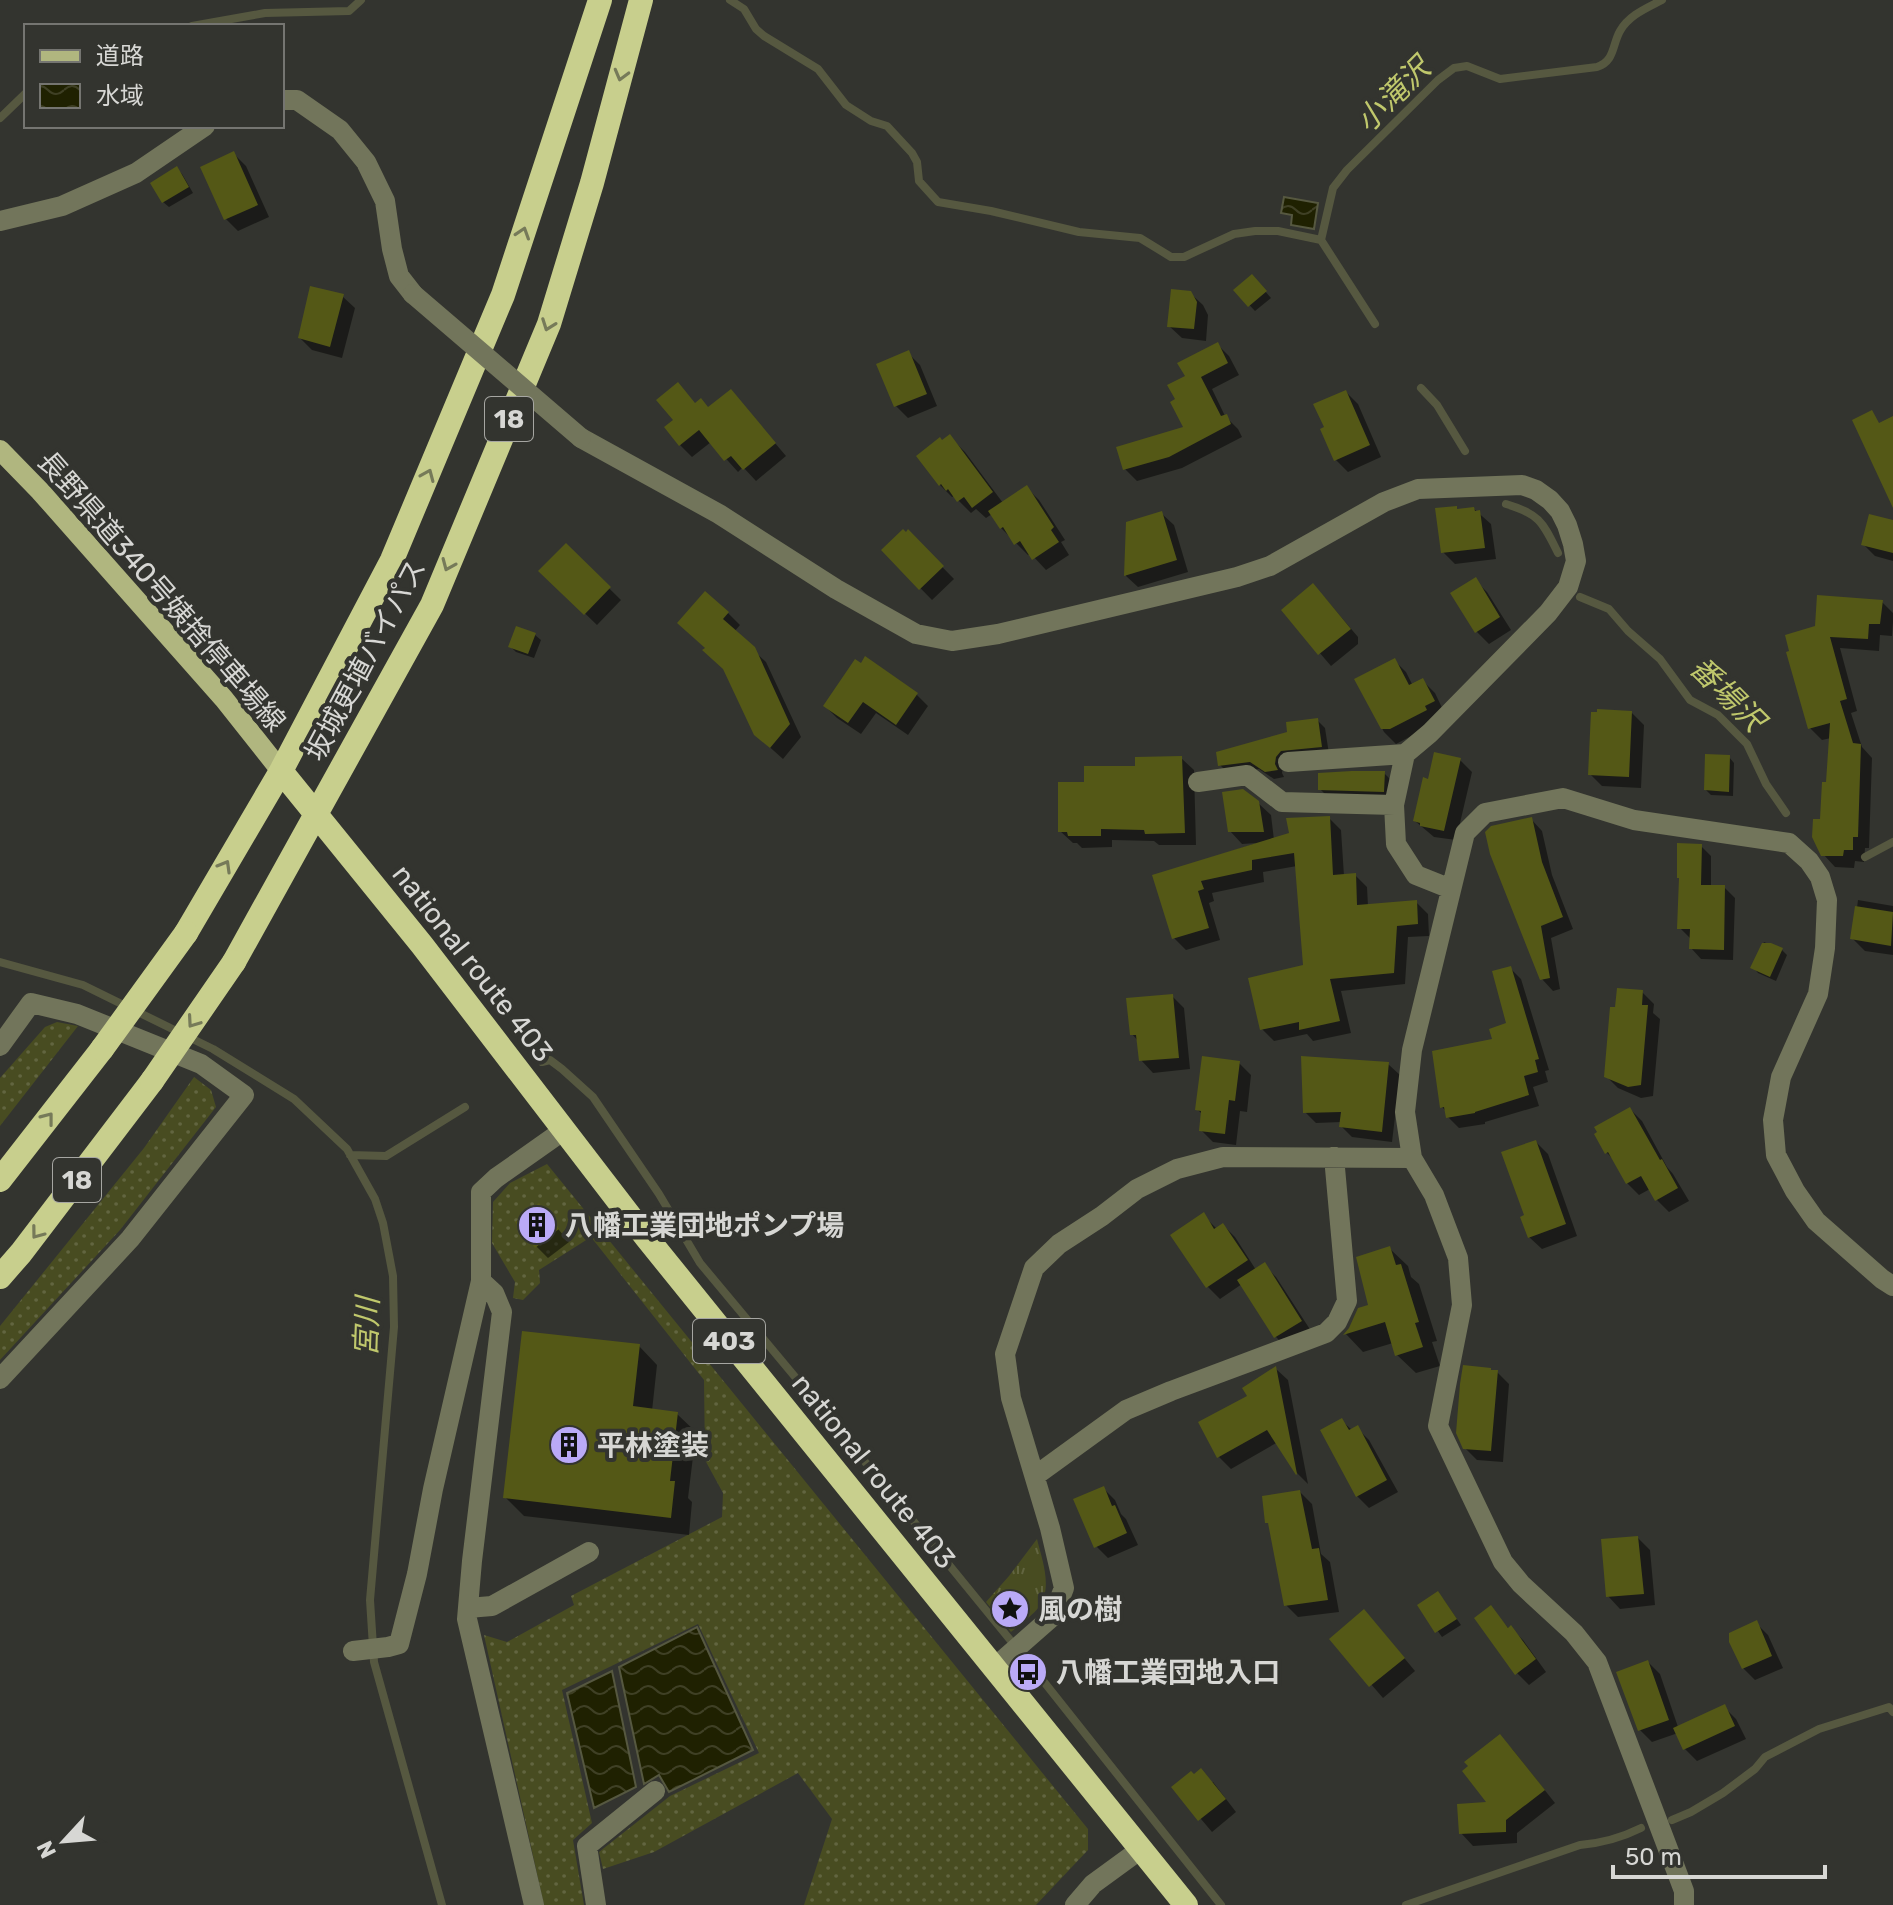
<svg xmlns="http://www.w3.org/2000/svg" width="1893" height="1905" font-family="Rubik,'Noto Sans JP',sans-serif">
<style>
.grass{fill:url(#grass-dots)}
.park{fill:url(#park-tufts)}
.water{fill:url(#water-waves);stroke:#565840;stroke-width:2}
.shadow{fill:#0007}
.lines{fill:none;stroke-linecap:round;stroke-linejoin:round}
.stream{stroke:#565840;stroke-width:8}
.building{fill:#545816}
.minor{stroke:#72755b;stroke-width:20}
.major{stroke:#b0b67f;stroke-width:20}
.highway{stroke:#c8cf8d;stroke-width:24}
.minor-bridge{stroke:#72755b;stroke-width:20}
.highway-bridge{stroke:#c8cf8d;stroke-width:24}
.oneway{stroke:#767a59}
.labels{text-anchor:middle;stroke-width:8;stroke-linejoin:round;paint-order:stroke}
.shield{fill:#33342f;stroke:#a6a6a2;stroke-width:2}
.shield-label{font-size:26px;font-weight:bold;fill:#d7d7d4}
.street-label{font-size:28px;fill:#d7d7d4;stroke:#33342f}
.poi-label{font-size:28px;font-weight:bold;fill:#d7d7d4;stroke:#33342f;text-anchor:start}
.water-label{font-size:30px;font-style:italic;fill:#c0c86c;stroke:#33342f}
</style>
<defs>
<pattern id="grass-dots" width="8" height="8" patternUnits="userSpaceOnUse" patternTransform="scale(2)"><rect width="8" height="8" fill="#484c21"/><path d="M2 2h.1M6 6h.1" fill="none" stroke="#626540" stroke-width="1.8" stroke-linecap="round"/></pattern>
<pattern id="park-tufts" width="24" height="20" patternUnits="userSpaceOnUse" patternTransform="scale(2)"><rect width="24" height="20" fill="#484c21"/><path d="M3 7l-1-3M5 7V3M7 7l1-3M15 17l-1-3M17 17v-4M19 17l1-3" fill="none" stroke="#626540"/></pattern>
<pattern id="water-waves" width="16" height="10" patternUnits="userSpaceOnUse" patternTransform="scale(2)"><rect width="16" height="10" fill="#1f2101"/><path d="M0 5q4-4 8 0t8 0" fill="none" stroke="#3f4025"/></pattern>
</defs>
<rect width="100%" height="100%" fill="#33342f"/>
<!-- grass -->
<path class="grass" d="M57,1022l21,4 -78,100v-48l45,-51z
M194,1077l17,13 5,17 -96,123 -120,130v-34l144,-178z
M547,1164l541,665v21l-52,55h-232l28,-86 -34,-46 -144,79 -51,17 -4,-17 71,-56 89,-43 -61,-129 -136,66 30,133 -19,17 11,65h-40l-60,-270 23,7 67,-37 -3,-9 151,-79 1,-24 -18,-33 -1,-80 -113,-143 -52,33 1,13 -17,17 -10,-2 2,-16 -23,-39 1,-41 17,-19z"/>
<!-- park -->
<path class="park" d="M1037,1539c5,21 16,48 2,68 -7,9 -19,17 -28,25l-25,-30 23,-26z"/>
<!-- water -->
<path class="water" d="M1284,197l34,6 -4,26 -23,-4 1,-10 -11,-2z
M697,1627l56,123 -84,42 -10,-17 -15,9 -25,-117z
M612,1671l24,116 -42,21 -27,-115z"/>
<!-- shadow -->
<path class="shadow" d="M234,154l12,12 23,51 -31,14 -12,-12z
M177,169l5,5 11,19 -24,14 -6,-5z
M1257,282l14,16 -16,13 -16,-17z
M1190,293l13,12 5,10 -2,26 -24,-3 -13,-12z
M342,296l13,12 -13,50 -30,-8 -12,-12z
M1217,344l12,12 10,19 -27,14 13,27 13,13 4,8 -60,31 -45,13 -12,-12 61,-40 1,-52z
M908,353l12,12 17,41 -29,12 -12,-12z
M731,391l55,65 -30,25 -13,-14 -5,5 -27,-30 -19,15 -12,-12 29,-36z
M1346,392l12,12 23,53 -33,15 -12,-12z
M953,440l12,12 38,51 24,-15 12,12 26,40 -4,2 8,13 -23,15 -15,-16 -3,1 -27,-27 -9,-14 -6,4 -10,-9 -5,4 -17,-17 -2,1 -12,-12 2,-43z
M1456,508l3,3 15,-2 17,15 5,35 -41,5 -12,-12z
M1161,513l13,12 14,47 -50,15 -12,-11 2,-53z
M1893,522v39l-18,-5 -12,-12z
M908,532l46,47 -22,21 -48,-49z
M566,546l55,54 -24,25 -56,-54z
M1475,580l12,12 24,38 -22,14 -12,-12z
M1325,598l33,39v7l-27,22 -48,-56z
M1882,602l11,11v9l-1,14 -12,-1 -1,16 -39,-3 17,63 -6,2 11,34 10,11 -3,90h-4l-1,14 -9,-1 -1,7 -19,-1 -12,-13 8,-116 -9,2 -12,-12 -22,-75z
M728,613l12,12 -6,7 32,30 35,75 -18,22 -28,-25 -29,-64 -19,-21 -16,-14z
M535,635l6,5 -7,18 -18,-6 -6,-6z
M1394,660l12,12 7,14 10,-5 12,12 10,21 -7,8 -42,22 -12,-12 -27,-52z
M861,666l55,28 12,12 -20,29 -32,-22 -15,21 -24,-16 -12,-12z
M1632,713l12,12 -3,63 -39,-2 -12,-12z
M1317,720l8,8 4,26 -46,11 -1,8 2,4 -10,2 -15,-10 -31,4 -8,-8z
M1729,757l5,6 -1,33 -22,-1 -5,-5z
M1181,758l13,12 2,75h-37l-5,-4 -42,-1v7l-30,1 -5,-5h-4l-13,-12 26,-47z
M1460,760l12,12 -16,68 -22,-3 -19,-16 14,-40z
M1384,773l12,12 -1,18 -63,-2 -12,-12z
M1258,803l13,12 3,25 55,-22 12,12 3,46 11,-1 12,12 1,19 48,-4 12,12 1,22 -21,1 -3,47 -64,7 10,42 -38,8 -6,-7 -33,7 -12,-12 43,-62 -8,-101 -34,6 1,10 -52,11 2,8 -5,2 11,37 -34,10 -12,-12 -19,-62 102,-33 -15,1 -12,-13z
M1531,819l11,12 10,44 21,54 -22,9 9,51 -7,2 -11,-12z
M1701,846l10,10v31h13l11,11 -2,62 -32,-1 -10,-11 -1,-10 -10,-10z
M1858,900l35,6v49l-28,-4 -12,-12z
M1764,942l18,8 5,5 -11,26 -18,-8 -5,-6z
M1510,968l11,11 28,91 -4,1 3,11 -15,5 6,19 -54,16v2l-26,4 -11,-11 -1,-5 -5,-5 67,-82z
M1642,992l12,12 -1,9 7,6 -7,77 -12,2 -23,-10 -12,-12 11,-67z
M1172,996l12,12 6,61 -37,4 -12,-13 -2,-18 -7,-8z
M1239,1063l12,12 -4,37 -7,-1 -4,34 -23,-3 -12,-12 2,-15 -5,-5z
M1388,1064l12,11 -8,67 -40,-5 -11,-11v-4l-25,1 -11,-11z
M1630,1109l12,12 25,46 6,7 16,27 -20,11 -12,-12 -7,-11 -11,6 -12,-12 -12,-22 -8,-8 -10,-18z
M1536,1142l12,12 29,82 -35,13 -13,-12 -3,-20z
M539,1206l30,36 -21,16 -12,-12z
M1203,1215l14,14 6,-4 12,12 21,33 8,-5 12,12 37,57 -25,15 -12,-12 -34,-53 -22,15 -12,-12 -35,-52z
M1389,1248l19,18 3,11 8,7 18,57 -5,1 8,24 -24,7 -19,-18 -4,-12 -30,9 -17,-18 25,-28z
M639,1346l18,19 -5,46 25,3 19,18 -8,66 4,4 -3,33 -165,-19 -19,-19z
M1276,1369l12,11 20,104 -11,-11 -19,-31 -47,27 -12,-12 31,-61z
M1492,1372h5l12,12 -6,78 -26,-2 -12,-12z
M1342,1421l10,9 5,-2 12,12 29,52 -29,16 -12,-12z
M1103,1488l12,12 6,14 5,5 12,26 -30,13 -12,-12z
M1300,1492l12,12 9,50 9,8 9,50 -41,5 -12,-12 -15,-79 -4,-4z
M1638,1538l12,12 5,55 -35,4 -12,-13z
M1443,1599l18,26 -19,12 -22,-31z
M1491,1608l18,21 2,-1 12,12 23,32 -17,13 -12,-12z
M1756,1623l12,12 15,33 -28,12 -12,-12 -14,-32z
M1376,1624l39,47 -32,27 -51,-59z
M1648,1662l12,12 18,53 46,-20 12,12 10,20 -49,22 -12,-12 -7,-16 -26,9 -12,-12z
M1500,1737l12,12 43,54 -38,30v10l-44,3 -12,-13 29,-30z
M1213,1782l23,30 -24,20 -38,-45z"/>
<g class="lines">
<!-- stream -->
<path class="stream" d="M730,0l14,9 12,20 8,7 54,33 28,36 25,16 16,5 25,27 5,9 2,19 19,21 53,9 88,21 61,6 31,19h13l50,-23 21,-3h23l43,9
M192,26l73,-13 84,-2 12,-11
M0,118l26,-25
M1321,240l12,-52 14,-18 91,-90 16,-12 13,-2 33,13 97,-12c18,-6 15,-22 23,-36 9,-16 27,-23 42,-31
M1321,240l54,84
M1421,388l16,17 28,46
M1506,504c34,10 37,19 52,49
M1580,597l29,12 19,22 32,28 30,41 28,15 29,29 19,40 20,29
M1865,857l28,-15
M0,962l83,23 130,64 81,50 53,50 28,50 8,24 10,53 1,51 -24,273 4,62 68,243
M542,1062l8,-2 12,9 31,28 66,97 41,69 126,151 203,249 192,242
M350,1155l36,1 79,-49
M1672,1820l19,-8 32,-19 32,-24 10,-12 54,-28 70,-22 4,5
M1406,1905l174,-60c23,-2 41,-7 61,-17"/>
</g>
<!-- building -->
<path class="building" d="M234,151l24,54 -34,15 -24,-53z
M177,166l12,21 -27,16 -12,-20z
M1252,274l15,17 -19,16 -15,-17z
M310,286l34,8 -14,53 -32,-9z
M1171,289l20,2 6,11 -3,27 -27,-2z
M1218,342l10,21 -27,14 20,39 6,-2 4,10 -62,33 -46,13 -7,-23 67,-20 -13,-25 5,-3 -8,-14 18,-9 -8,-13z
M909,350l18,44 -33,13 -18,-43z
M678,382l17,21 6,-5 7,9 23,-18 45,54 -33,27 -12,-14 -7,5 -25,-31 -20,16 -15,-19 9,-7 -17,-20z
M1346,390l24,55 -36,16 -14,-32 4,-2 -11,-23z
M1872,410l7,13 14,-7v92l-41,-88z
M950,434l43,58 -21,16 -8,-11 -7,5 -9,-13 -2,2 -5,-7 -2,2 -23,-30 24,-19 2,3z
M1027,485l27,42 -3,3 8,12 -27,18 -12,-19 -6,4 -11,-18 -3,2 -12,-18z
M1457,506v3l17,-2 1,4 5,-1 5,38 -44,5 -6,-45z
M1162,511l15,49 -53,16 2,-54z
M1869,514l24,6v33l-32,-8z
M903,529l3,3 2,-3 36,37 -25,24 -38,-40z
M566,543l45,44 -27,28 -46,-44z
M1476,577l24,40 -25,16 -25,-40z
M1313,583l38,46 -33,26 -37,-45z
M705,591l24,21 -6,7 32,28 35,77 -20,24 -16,-13 -31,-66 -21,-19 3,-2 -28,-25z
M1817,595l66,5 -3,24h-11l-1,15 -38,-2 17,62 -7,2 13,42 8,1 -3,93h-5v13h-9l-1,6h-22l-9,-19 1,-18h7l2,-37h4l4,-59 -22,6 -22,-77 3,-1 -4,-16 30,-9z
M516,626l20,7 -8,21 -20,-7z
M865,656l53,37 -22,32 -33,-23 -15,21 -25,-17 32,-47 6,4z
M1395,658l14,27 14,-7 12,23 -10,5 2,4 -37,19h-9l-27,-50z
M1597,709l35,2 -3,66 -41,-2 3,-63h6z
M1318,718l4,29 -41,4 -5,6 -1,7 3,6 -13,2 -15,-10 -32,4 -2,-14 71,-20 -1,-10z
M1434,752l27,6 -17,73 -24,-5v-3l-7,-2 10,-44 5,2z
M1705,754l25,1 -1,37 -25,-2z
M1182,756l3,77 -40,1 -1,-4 -43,-1v7h-33l-1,-4h-9v-50h26v-16h51v-9z
M1352,771h33l-1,21 -66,-2v-17z
M1243,789l16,12 5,31h-36l-6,-40z
M1330,816l3,59 23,-2 1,32 60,-5 1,24 -21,2 -3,47 -64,6 10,42 -41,9v-8l-39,8 -12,-52 55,-13 -9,-112 -42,7v10l-51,11 3,8 -6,2 11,37 -37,11 -20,-64 137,-42 -3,-15z
M1532,817l10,45 21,55 -22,9 9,52 -10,2 -50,-126 -5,-22 6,-6z
M1677,843l25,1 -1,41h24l-1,65 -35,-1 1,-20h-13l2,-51h-2z
M1855,906l38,6 -2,34 -41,-7z
M1762,943h9l12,5 -13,29 -20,-9z
M1511,966l28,93 -4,1 3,12 -14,4 5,19 -54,17v1l-29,5 -2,-11 -4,1 -8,-57 60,-12 -3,-10 17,-6 -14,-52z
M1617,988l26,2 -1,15h6l-7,80 -13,2 -24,-10 6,-70h5z
M1173,994l6,64 -40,3 -3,-26h-6l-4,-37z
M1202,1056l38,5 -5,40 -6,-1 -4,34 -26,-3 2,-20 -6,-1z
M1301,1056l88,6 -7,70 -43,-5 2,-15 -38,1z
M1630,1107l30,53 2,-1 16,29 -23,13 -14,-25 -15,8 -18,-32 -3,2 -11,-20 3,-2 -3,-5z
M1536,1140l30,84 -38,14 -8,-21 4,-2 -23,-63z
M539,1203l20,26 -24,19 -20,-26z
M1204,1212l10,17 9,-6 25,37 -42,28 -36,-53z
M1390,1246l6,19 5,-1 18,58 -4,1 8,24 -28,9 -10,-34 -42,13 6,-7 9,-20 10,-3 -12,-48z
M1265,1262l37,59 -28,17 -37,-58z
M522,1331l118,13 -7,62 45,6 -8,69h5l-4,37 -168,-20z
M1463,1365l28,3v2h7l-7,81 -28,-2 -7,-16 4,-49z
M1276,1366l21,108 -1,1 -29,-45 -50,28 -19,-36 49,-26 -5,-8z
M1342,1418l7,12 9,-5 29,55 -31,17 -36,-67z
M1104,1486l8,20 3,-1 12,28 -33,15 -21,-49z
M1300,1490l12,59 7,-1 9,52 -44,6 -16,-83h-3l-3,-27z
M1638,1536l6,58 -38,3 -5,-58z
M1438,1591l19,28 -22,14 -18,-28z
M1491,1605l17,23 3,-3 25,34 -21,16 -41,-57z
M1364,1609l41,49 -36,29 -40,-48z
M1757,1620l15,36 -30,13 -13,-27v-9z
M1648,1660l21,60 -31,11 -22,-59z
M1725,1704l10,22 -52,24 -10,-22z
M1500,1734l45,56 -39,30v12l-47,2 -2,-30 29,-2 -24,-31 6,-5 -4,-4z
M1201,1768l25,31 -28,22 -27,-34 20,-16 3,3z"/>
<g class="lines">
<!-- minor -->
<path class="minor" d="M282,100h15l43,30 26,32 19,39 7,48 7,27 14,18
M0,221l62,-15 74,-33 69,-47
M581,438l138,76 117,75 80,45 36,7 46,-7 239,-57 33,-11 114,-64 34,-13 104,-4 14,5 14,10 10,11 7,14 6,19 3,17 -8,26 -20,26 -118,120 -25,21 -11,51 2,39 20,31 35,14
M1288,762l117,-8
M1198,782l49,-7 35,27 112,3
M0,1046l31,-43 46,11 124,50 43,31 -114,144 -130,140
M1035,1476l91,-66 45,-19 155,-58 11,-11 10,-21 -13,-144
M468,1608l24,-2 97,-54
M353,1651l35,-4 11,-3 18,-70 16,-85 48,-208
M995,1667l58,-51 11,-28 -14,-60 -39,-130 -6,-44 29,-86 25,-24 43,-28 35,-27 40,-20 46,-12 189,1
M534,1905l-67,-286 5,-58 30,-249 -8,-19 -13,-12v-89l15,-14 68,-48
M596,1905l-9,-59 68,-55
M1075,1905l18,-21 48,-35
M1684,1905v-14l-87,-229 -23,-29 -53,-49 -18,-22 -65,-136 24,-121 -4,-47 -24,-63 -22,-37 -7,-46 7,-62 53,-217 20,-20 78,-15 71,22 155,23 20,18 11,16 7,23 -2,48 -7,46 -37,83 -8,43 3,35 19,36 21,30 66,58 11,7"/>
<!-- major -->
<path class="major" d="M0,450l40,41 184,208 57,72"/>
<!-- highway -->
<path class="highway" d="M281,771l141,174 224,292 540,668
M186,933l95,-162 111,-211 111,-265 97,-295
M234,962l198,-357 117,-281 43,-141 49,-183
M0,1180l102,-131
M0,1277l21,-24 131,-172"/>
<!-- minor-bridge -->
<path class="minor-bridge" d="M413,294l168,144"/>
<!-- highway-bridge -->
<path class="highway-bridge" d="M102,1049l84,-116
M152,1081l82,-119"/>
</g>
<!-- one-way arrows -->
<defs><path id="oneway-chevron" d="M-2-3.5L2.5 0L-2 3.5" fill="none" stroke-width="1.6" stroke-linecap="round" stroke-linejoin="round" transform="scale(2)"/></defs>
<g class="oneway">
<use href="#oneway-chevron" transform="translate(621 75) rotate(105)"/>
<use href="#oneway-chevron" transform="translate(523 233) rotate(-72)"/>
<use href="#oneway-chevron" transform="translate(548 325) rotate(110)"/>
<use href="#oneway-chevron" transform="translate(428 475) rotate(-67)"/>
<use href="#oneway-chevron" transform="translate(448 565) rotate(113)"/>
<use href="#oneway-chevron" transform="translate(225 866) rotate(-60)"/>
<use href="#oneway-chevron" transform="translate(193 1022) rotate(125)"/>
<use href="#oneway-chevron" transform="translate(48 1118) rotate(-52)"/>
<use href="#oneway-chevron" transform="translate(37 1233) rotate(127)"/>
</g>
<!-- icons -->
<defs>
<symbol id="building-disc" viewBox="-11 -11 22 22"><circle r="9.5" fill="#baaaf7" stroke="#33342f"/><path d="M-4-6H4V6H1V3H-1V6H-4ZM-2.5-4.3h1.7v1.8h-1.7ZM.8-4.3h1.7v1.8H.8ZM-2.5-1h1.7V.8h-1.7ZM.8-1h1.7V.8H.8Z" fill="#111"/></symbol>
<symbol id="sight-disc" viewBox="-11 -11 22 22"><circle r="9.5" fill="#baaaf7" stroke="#33342f"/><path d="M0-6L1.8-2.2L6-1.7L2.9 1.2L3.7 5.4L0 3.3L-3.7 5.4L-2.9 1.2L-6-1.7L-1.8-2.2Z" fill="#111"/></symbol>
<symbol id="bus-disc" viewBox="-11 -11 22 22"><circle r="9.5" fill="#baaaf7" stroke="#33342f"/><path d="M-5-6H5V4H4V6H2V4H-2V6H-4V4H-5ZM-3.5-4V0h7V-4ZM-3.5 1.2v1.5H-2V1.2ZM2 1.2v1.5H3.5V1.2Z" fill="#111"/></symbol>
</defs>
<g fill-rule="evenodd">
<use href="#building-disc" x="515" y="1203" width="44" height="44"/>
<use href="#building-disc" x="547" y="1423" width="44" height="44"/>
<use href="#sight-disc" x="988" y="1587" width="44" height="44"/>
<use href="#bus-disc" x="1006" y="1650" width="44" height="44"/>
</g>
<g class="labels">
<!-- shield labels -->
<g class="shield">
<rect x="485" y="397" width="48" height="44" rx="6"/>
<rect x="53" y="1158" width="48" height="44" rx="6"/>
<rect x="693" y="1319" width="72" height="44" rx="6"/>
</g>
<g class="shield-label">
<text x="509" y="428">18</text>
<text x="77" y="1189">18</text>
<text x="729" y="1350">403</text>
</g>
<!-- street labels -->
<g class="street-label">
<text transform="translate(162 591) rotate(49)" y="10">長野県道340号姨捨停車場線</text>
<text transform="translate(365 660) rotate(-62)" y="10">坂城更埴バイパス</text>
<text transform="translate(473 963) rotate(52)" y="10">national route 403</text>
<text transform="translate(874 1471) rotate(51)" y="10">national route 403</text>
</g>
<!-- poi labels -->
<g class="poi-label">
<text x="565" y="1235">八幡工業団地ポンプ場</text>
<text x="597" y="1455">平林塗装</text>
<text x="1038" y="1619">風の樹</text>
<text x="1056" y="1682">八幡工業団地入口</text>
</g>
<!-- water labels -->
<g class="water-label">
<text transform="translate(1393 95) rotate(-45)" y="10">小滝沢</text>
<text transform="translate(1727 694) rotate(45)" y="10">番場沢</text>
<text transform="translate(367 1327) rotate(-88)" y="10">宮川</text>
</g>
</g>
<!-- legend -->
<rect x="24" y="24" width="260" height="104" fill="#33342f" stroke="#757571" stroke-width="2"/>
<rect x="40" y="50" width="40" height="12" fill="#b0b67f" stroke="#757571" stroke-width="2"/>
<text x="96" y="64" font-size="24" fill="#d7d7d4">道路</text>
<rect x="40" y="84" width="40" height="24" fill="url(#water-waves)" stroke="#757571" stroke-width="2"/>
<text x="96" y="104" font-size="24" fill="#d7d7d4">水域</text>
<!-- north arrow -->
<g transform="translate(64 1841) rotate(244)" stroke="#33342f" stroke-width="6" paint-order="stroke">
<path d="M0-6L14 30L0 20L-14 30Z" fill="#d7d7d4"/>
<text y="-12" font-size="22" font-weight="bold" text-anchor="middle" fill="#d7d7d4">N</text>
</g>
<!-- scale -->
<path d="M1613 1865v12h212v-12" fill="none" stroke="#d7d7d4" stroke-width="4"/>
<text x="1625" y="1865" font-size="24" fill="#d7d7d4" stroke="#33342f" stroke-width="6" paint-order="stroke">50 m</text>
</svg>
